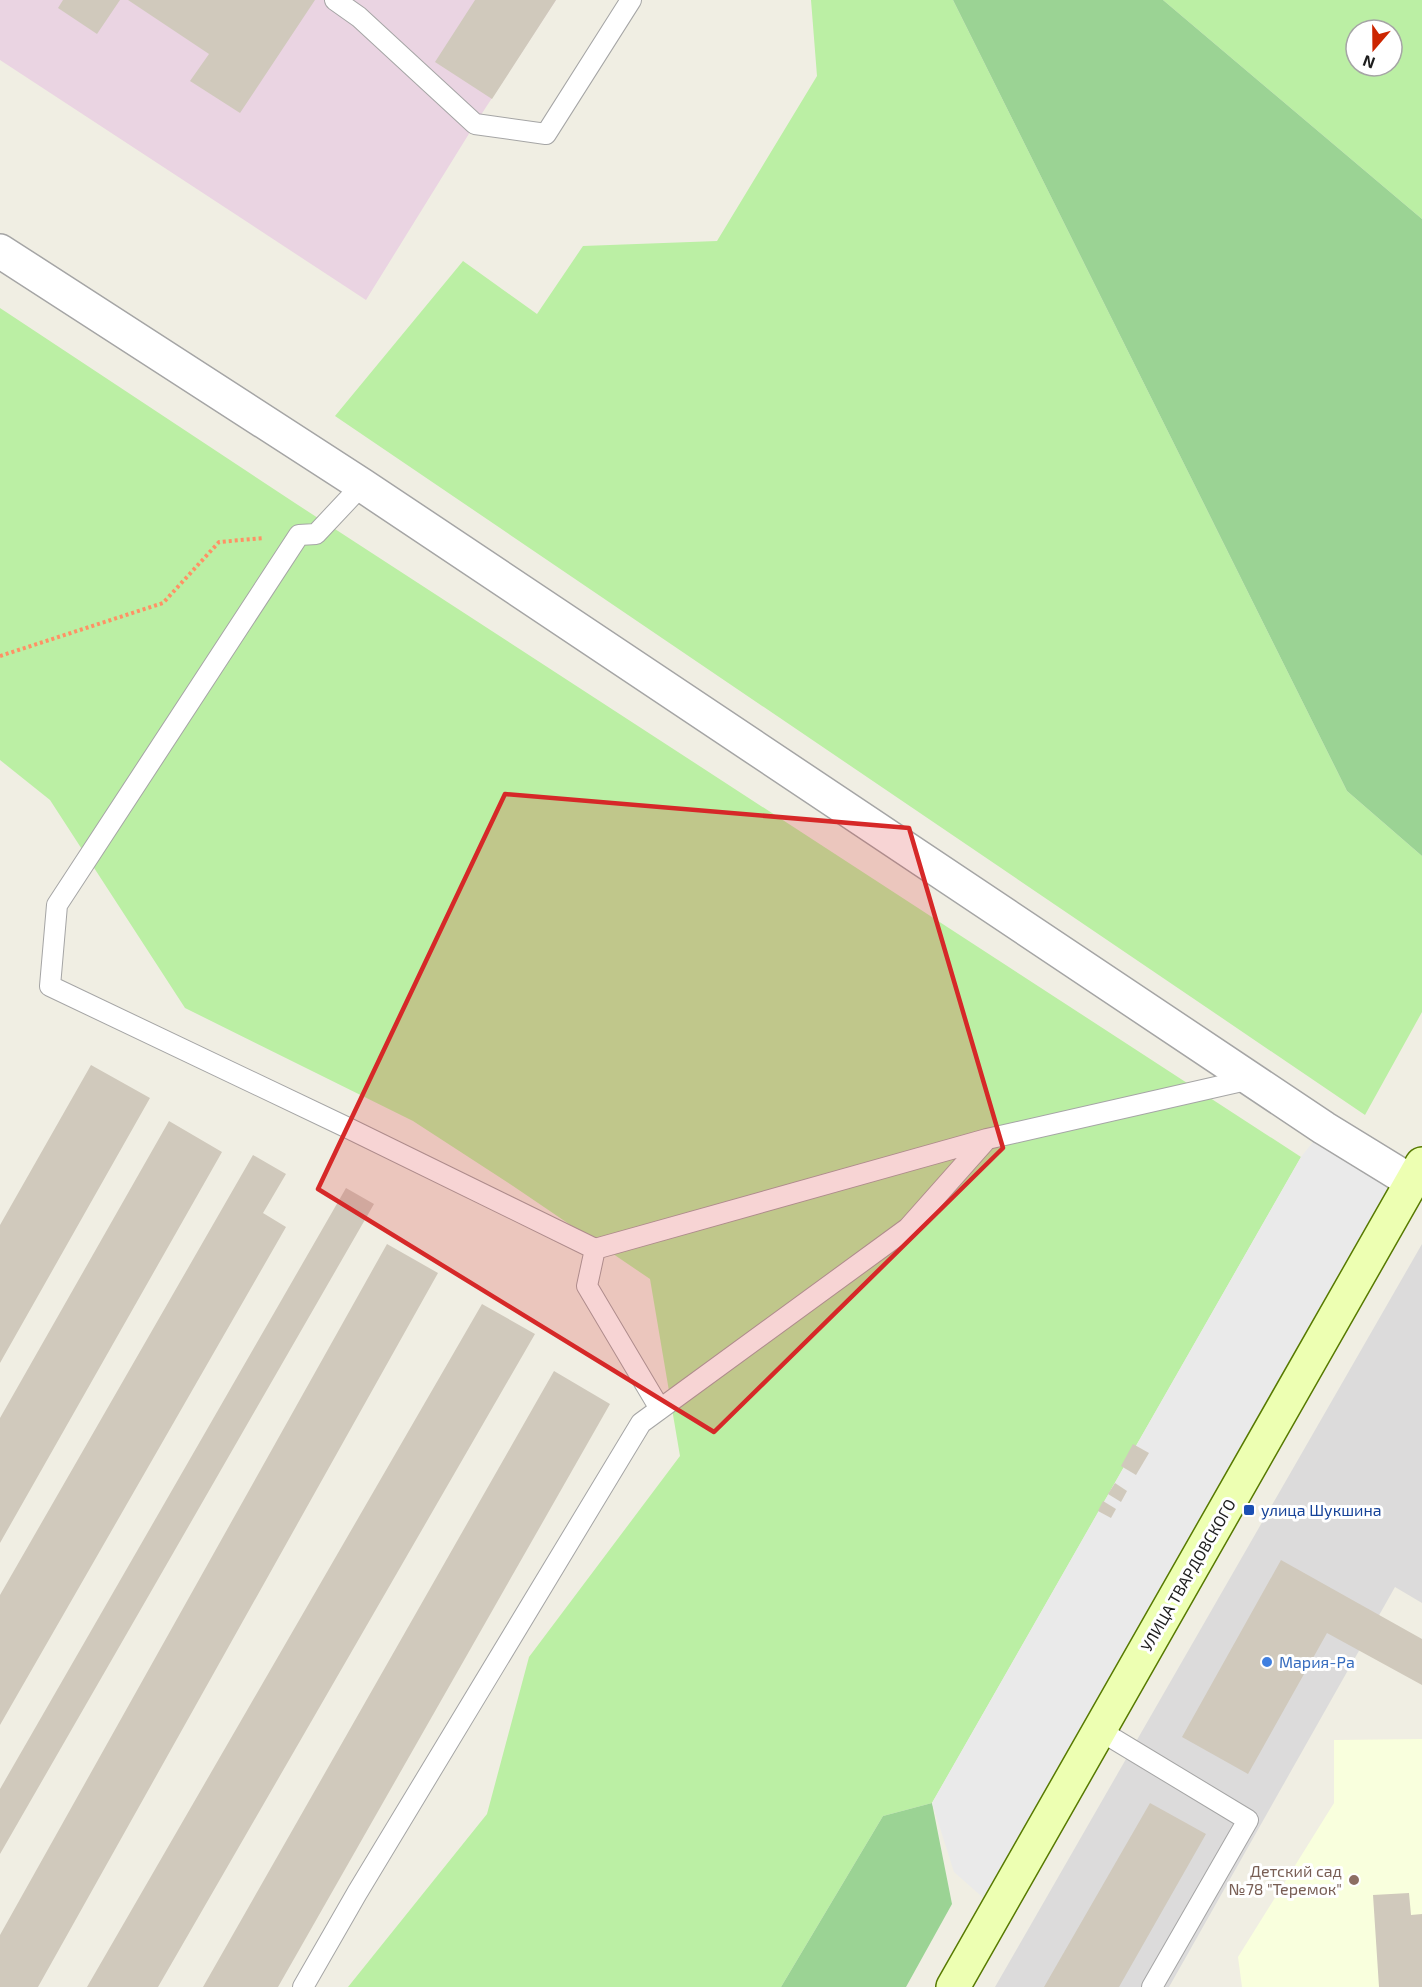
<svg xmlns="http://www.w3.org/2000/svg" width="1422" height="1987" font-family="'Exo 2',sans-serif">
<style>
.residential{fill:#dcdbdb}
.industrial{fill:#ead4e2}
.education{fill:#f9ffdd}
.grass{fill:#bbefa4;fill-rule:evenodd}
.forest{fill:#9bd394}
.parking{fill:#eaeaea}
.building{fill:#d0c9bc}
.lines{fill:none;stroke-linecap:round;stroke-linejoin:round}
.lane-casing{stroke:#a5a5a5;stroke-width:22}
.street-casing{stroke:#a5a5a5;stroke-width:36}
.secondary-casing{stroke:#577a00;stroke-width:36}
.path{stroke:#ff9165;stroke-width:4;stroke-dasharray:3 3;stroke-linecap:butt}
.lane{stroke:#fff;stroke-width:20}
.street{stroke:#fff;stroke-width:33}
.secondary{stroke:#edffb2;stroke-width:33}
.marked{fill:#d62828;fill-opacity:0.2;stroke:#d62828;stroke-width:4.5;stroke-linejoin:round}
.transit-dot{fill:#1a4fb4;stroke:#fff;stroke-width:2}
.shop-dot{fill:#3f7fe0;stroke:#fff;stroke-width:2}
.education-dot{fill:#8d6e63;stroke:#fff;stroke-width:2}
.labels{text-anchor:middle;stroke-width:6;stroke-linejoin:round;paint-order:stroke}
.transit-label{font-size:16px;fill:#164399;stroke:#fff;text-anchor:start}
.street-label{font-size:16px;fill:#1e1e1e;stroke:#fff}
.shop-label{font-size:16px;fill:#366cbe;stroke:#fff;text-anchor:start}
.education-label{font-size:16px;fill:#785e54;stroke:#fff;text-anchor:end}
</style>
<rect width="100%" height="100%" fill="#f0eee3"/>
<!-- residential -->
<path class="residential" d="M1422,1244v359l-27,-16 -226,400h-174z"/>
<!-- industrial -->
<path class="industrial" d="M0,0h556l-81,124 -109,176 -366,-240z"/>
<!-- education -->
<path class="education" d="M1422,1739v248h-180l-4,-30 96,-154v-63z"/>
<!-- grass -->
<path class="grass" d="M811,0h142l394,791 75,65v156l-57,103 -1030,-699 128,-155 74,53 46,-68 134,-5 100,-165z
M1163,0h259v219zM1356,30h36v36h-36z
M0,308l298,197 1003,652 -369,646 -49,13 -102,171h-433l139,-173 42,-157 151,-201 -30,-177 -137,-93 -100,-65 -228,-113 -135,-208 -50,-40z"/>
<!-- forest -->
<path class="forest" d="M953,0h210l259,219v637l-75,-65z
M932,1803l20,101 -46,83h-125l102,-171z"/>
<!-- parking -->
<path class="parking" d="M1324,1128l88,54 -415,728 -43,-38 -22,-69 369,-646z"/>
<!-- building -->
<path class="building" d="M63,0h57l-23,34 -39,-26z
M128,0h187l-75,113 -50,-32 19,-27z
M475,0h81l-64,99 -57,-37z
M91,1065l59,33 -150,265v-138z
M169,1121l53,31 -222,391v-125z
M253,1155l33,19 -23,39 23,14 -286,498v-130z
M346,1188l28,16 -374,650v-65z
M387,1244l51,29 -400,714h-38v-52z
M482,1304l53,30 -377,653h-71z
M554,1371l56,33 -332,583h-75z
M1133,1444l16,9 -13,22 -15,-9z
M1115,1483l12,8 -6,11 -13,-8z
M1103,1501l13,8 -5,9 -13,-7z
M1281,1560l141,79v46l-95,-52 -79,141 -66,-37z
M1150,1803l56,31 -87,153h-75z
M1409,1893l2,22 11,-1v73h-43l-6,-92z"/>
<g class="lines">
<defs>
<path id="lane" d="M335,0l24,17 116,107 71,10 85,-134
M362,485l-46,49 -17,1 -242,370 -7,81 296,141 249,122 392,-110 264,-60
M595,1249l-8,37 73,123
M1099,1730l149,90 -96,167
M303,1987l54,-94 284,-470 267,-195 79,-89"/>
<path id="street" d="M0,251l362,234 962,643 88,54"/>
<path id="secondary" d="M953,1987l469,-823"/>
</defs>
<!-- lane casing -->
<use href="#lane" class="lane-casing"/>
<!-- street casing -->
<use href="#street" class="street-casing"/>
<!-- secondary casing -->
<use href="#secondary" class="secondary-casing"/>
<!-- path -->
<path class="path" d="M0,656l163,-53 56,-61 45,-4"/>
<!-- lane -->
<use href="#lane" class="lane"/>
<!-- street -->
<use href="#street" class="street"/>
<!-- secondary -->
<use href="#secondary" class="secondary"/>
</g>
<!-- marked area -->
<path class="marked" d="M505,794l404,34 94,320 -289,284 -396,-243z"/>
<!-- markers -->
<rect class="transit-dot" x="1243" y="1504" width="12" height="12" rx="3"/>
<circle class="shop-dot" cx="1267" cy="1662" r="6"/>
<circle class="education-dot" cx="1354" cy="1880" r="6"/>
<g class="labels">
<!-- transit labels -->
<g class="transit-label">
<text x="1261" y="1516">улица Шукшина</text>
</g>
<!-- street labels -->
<g class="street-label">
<text transform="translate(1188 1575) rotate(-60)" y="6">УЛИЦА ТВАРДОВСКОГО</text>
</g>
<!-- shop labels -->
<g class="shop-label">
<text x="1279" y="1668">Мария-Ра</text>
</g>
<!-- education labels -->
<g class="education-label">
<text x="1342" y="1877">Детский сад<tspan x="1342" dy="18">№78 "Теремок"</tspan></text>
</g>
</g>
<!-- north arrow -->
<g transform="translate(1374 48) rotate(200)"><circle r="28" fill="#ffffff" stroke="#a5a5a5" stroke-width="1.5"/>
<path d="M0-4.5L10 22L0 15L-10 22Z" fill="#cc2500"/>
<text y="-9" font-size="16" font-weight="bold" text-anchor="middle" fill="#1e1e1e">N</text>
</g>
</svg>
